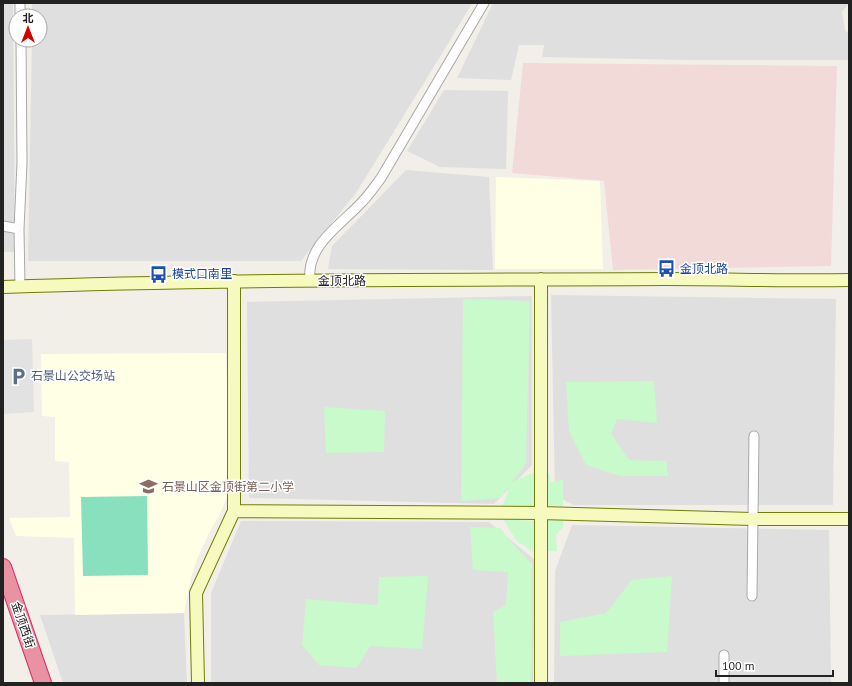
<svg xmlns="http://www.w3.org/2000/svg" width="852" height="686" font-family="'PT Sans','Noto Sans SC',sans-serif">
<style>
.residential{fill:#e0dfdf}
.commercial{fill:#f2dad9}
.education{fill:#ffffe5}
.park{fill:#c8facc}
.pitch{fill:#88e0be}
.parking{fill:#e2e2e2}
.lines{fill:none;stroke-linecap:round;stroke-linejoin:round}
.street-casing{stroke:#a9a9a9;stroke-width:11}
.secondary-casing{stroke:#707d05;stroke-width:14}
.highway-casing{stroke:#dc2a67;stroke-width:18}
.street{stroke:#fff;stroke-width:9}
.secondary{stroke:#f7fabf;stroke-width:12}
.highway{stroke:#e892a2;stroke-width:16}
.labels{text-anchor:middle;stroke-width:3;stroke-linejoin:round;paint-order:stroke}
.transit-label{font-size:12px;fill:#164399;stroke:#fff;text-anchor:start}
.street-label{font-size:12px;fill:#222;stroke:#fff}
.service-label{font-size:12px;fill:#4e5e75;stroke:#fff;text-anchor:start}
.education-label{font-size:12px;fill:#785e54;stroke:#fff;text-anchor:start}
</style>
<rect width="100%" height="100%" fill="#f2efe9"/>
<!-- residential -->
<path class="residential" d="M3,3h10l2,249h-12z
M32,3h440l-26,44 -90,146 -55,68h-273l4,-221h8v-24h-8z
M493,3h356l-7,9 3,18 4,4 -1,26h-163l-143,-3 2,-12h-25l-8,35 -54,-2z
M444,90l64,1 -2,78 -66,-2 -33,-16z
M406,170l83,7 4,93 -165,-1 4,-23z
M551,295l285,4 -3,206h-260l-18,-10z
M532,296v169l-38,39 -245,-6 -2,-196z
M241,521l248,1 46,38 -2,123h-322v-90z
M572,525l257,5 2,153h-277l1,-112z
M184,613l3,70h-124l-23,-68z"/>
<!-- commercial -->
<path class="commercial" d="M523,63l314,3 -6,200 -218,4 -9,-89 -92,-8z"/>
<!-- education -->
<path class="education" d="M496,177l104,4 3,88h-108z
M226,353l4,126 -2,16 -9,21 -9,15 -13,28 -6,19 -7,35 -109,2 -1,-77 -58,-2 -7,-18 61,-1 -1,-55 -14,-1v-44l-13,-1 -1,-62z"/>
<!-- park -->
<path class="park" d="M463,299l67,2 -4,162 -14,19 23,-10 -1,34 -32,2 8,-23 -10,13 -39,3z
M654,381l3,42 -40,-4 -6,15 18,26 37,1 2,15h-48l-34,-11 -17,-34 -3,-49z
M324,407l61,4 -1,41 -58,1z
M546,473l4,1v8l13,-2v26l-17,-1z
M563,516v11l-7,8 1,16h-12v-32z
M503,519l31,2 -1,31 -17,-12z
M470,527l30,1 13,16 19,20 -1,119h-34l-4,-71 13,-7 2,-33 -35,-2z
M428,576l-6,73 -52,-3 -13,22 -38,-3 -17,-20 4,-46 72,6 1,-28z
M672,576l-5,76 -107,4v-34l46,-9 26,-33z"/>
<!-- pitch -->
<path class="pitch" d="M147,496l1,79 -65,1 -2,-79z"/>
<!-- parking -->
<path class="parking" d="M32,339l2,73 -31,2v-74z"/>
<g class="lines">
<defs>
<path id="street" d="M20,3v13
M3,226l16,3
M310,281c-4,-36 30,-55 52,-79 7,-7 13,-16 19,-24l103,-175
M20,287l-1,-58 3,-66 -1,-123
M752,596l2,-160
M724,655v28"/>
<path id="secondary" d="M3,287c221,-8 442,-7 663,-8 61,0 122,2 183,1
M234,511l307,2 211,6h97
M198,683l-2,-90 38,-82v-230
M541,683v-404"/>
<path id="highway" d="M3,567l40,116"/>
</defs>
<!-- street casing -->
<use href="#street" class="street-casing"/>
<!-- secondary casing -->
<use href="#secondary" class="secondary-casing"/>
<!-- highway casing -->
<use href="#highway" class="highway-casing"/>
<!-- street -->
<use href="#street" class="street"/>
<!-- secondary -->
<use href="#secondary" class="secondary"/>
<!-- highway -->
<use href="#highway" class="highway"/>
</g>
<!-- icons -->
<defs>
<symbol id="bus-bare" viewBox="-9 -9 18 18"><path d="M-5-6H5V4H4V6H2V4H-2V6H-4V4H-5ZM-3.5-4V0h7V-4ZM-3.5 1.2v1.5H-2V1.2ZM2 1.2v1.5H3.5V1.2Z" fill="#1a4fb4" stroke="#fff" stroke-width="2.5" paint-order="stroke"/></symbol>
<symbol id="parking-bare" viewBox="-9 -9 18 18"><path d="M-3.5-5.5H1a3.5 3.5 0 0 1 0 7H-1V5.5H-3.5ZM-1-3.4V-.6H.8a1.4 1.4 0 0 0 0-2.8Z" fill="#5c6f8a" stroke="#fff" stroke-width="2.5" paint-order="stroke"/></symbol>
<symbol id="school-bare" viewBox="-9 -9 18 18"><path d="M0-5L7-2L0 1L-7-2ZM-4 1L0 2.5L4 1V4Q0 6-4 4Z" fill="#8d6e63" stroke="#fff" stroke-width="2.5" paint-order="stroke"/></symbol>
</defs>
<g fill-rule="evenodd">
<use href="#bus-bare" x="654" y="256" width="25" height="25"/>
<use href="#bus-bare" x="146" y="262" width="25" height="25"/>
<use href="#parking-bare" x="6" y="364" width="25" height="25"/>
<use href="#school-bare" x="136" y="474" width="25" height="25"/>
</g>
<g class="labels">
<!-- transit labels -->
<g class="transit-label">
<text x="680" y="273">金顶北路</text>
<text x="172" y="278">模式口南里</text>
</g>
<!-- street labels -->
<g class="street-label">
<text x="342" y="285">金顶北路</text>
<text transform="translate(23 625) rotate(71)" y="4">金顶西街</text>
</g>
<!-- service labels -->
<g class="service-label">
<text x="31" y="380">石景山公交场站</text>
</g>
<!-- education labels -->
<g class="education-label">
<text x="162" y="491">石景山区金顶街第二小学</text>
</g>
</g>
<!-- border -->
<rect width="852" height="686" fill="none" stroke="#222222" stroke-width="8"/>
<!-- north arrow -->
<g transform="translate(28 28)"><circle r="19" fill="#ffffff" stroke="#a7a7a7"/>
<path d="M0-3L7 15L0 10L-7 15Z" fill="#d40000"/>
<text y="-6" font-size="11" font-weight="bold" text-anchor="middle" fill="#222222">北</text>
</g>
<!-- scale -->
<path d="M716 670v6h117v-6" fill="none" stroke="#222222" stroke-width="2"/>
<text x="722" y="670" font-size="12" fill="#222222" stroke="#ffffff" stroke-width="3" paint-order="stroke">100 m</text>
</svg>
